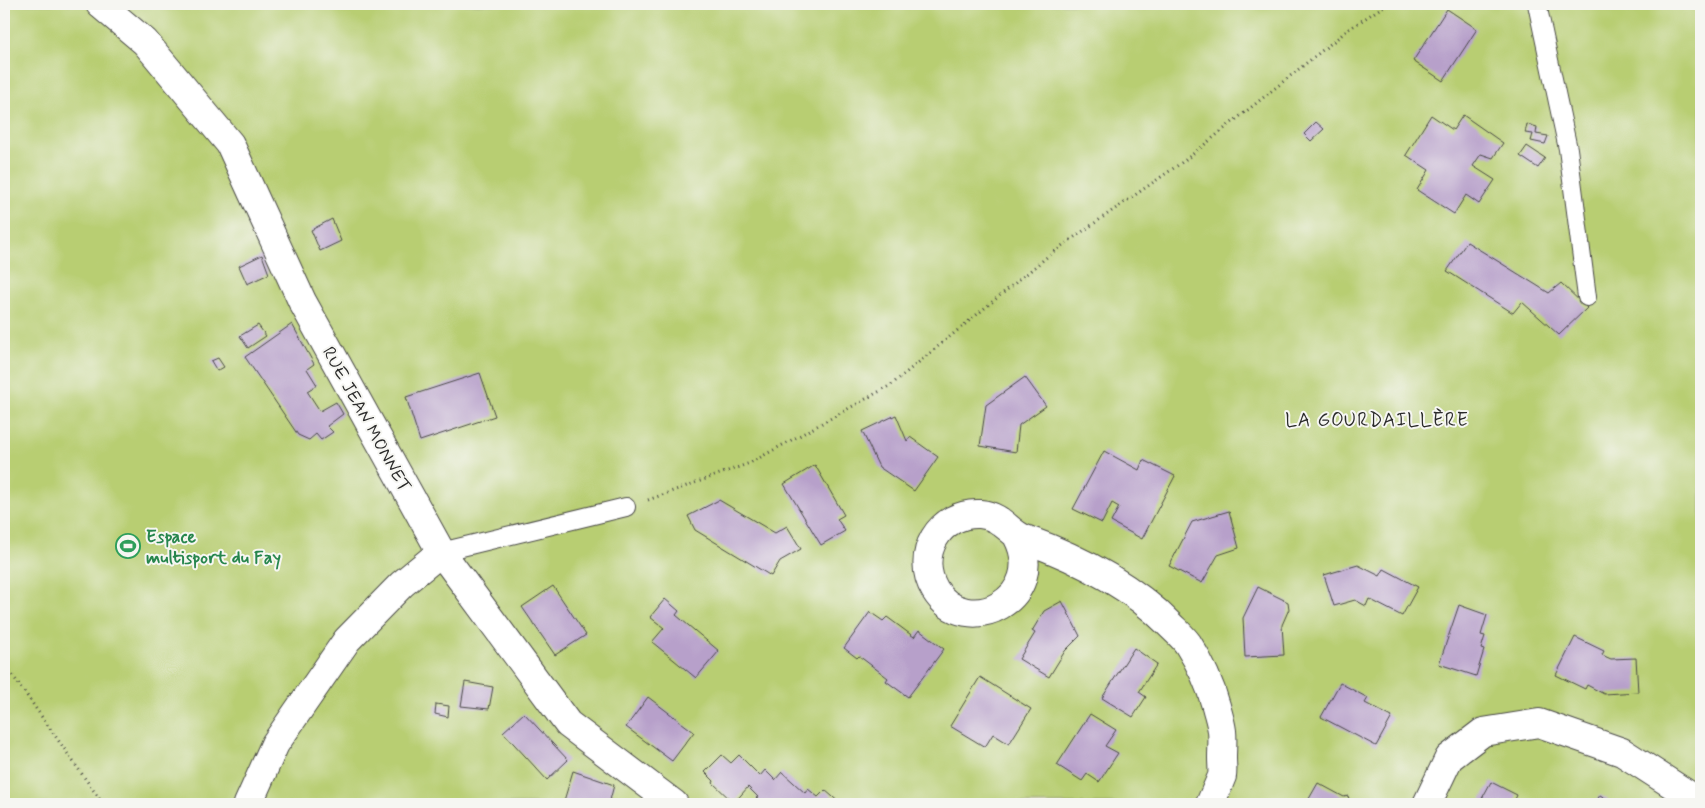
<svg xmlns="http://www.w3.org/2000/svg" width="1705" height="808" font-family="Mynerve,sans-serif">
<style>
.green{fill:#b8ce72;stroke:#727c4e}
.building{fill:#b7a0ca}
.lines{fill:none;stroke-linecap:round;stroke-linejoin:round}
.service-casing{stroke:#484845;stroke-width:20}
.minor-casing{stroke:#484845;stroke-width:30}
.path{stroke:#484845;stroke-width:3;stroke-dasharray:1 4;stroke-linecap:butt}
.service{stroke:#fff;stroke-width:18}
.minor{stroke:#fff;stroke-width:28}
.labels{text-anchor:middle;stroke-width:4;stroke-linejoin:round;paint-order:stroke}
.street-label{font-size:18px;fill:#2b2b2b;stroke:#f6f6f2}
.leisure-label{font-size:18px;font-weight:bold;fill:#27864d;stroke:#f6f6f2;text-anchor:start}
.neighbourhood-label{font-size:19px;letter-spacing:1px;fill:#2b2b2b;stroke:#f6f6f2}
</style>
<rect width="100%" height="100%" fill="#f6f6f2"/>
<filter id="ink" filterUnits="userSpaceOnUse"><feTurbulence type="fractalNoise" baseFrequency=".02" numOctaves="2"/><feDisplacementMap in="SourceGraphic" scale="10" xChannelSelector="R" yChannelSelector="G"/><feConvolveMatrix kernelMatrix="1 2 1 2 8 2 1 2 1" color-interpolation-filters="sRGB"/></filter>
<filter id="wash" filterUnits="userSpaceOnUse"><feTurbulence type="fractalNoise" baseFrequency=".0096" numOctaves="4" result="noise"/><feDisplacementMap in="SourceGraphic" scale="20" xChannelSelector="R" yChannelSelector="G"/><feGaussianBlur stdDeviation="1.12" result="paint"/><feColorMatrix in="noise" values="0 0 0 0 0 0 0 0 0 0 0 0 0 0 0 0 0 1.4 0 .05"/><feComposite in="paint" operator="in"/></filter>
<g filter="url(#wash)">
<rect width="100%" height="100%" fill="#efebd7"/>
<!-- green -->
<path class="green" d="M4,4h1697v800h-1697z"/>
<g id="blocks">
<!-- building -->
<path class="building" d="M1447,9l30,20 -34,52 -30,-20z
M1431,115l22,15 10,-15 40,28 -10,15 -12,-4 -8,12 22,14 -16,24 -13,-9 -12,19 -37,-24 12,-20 -23,-15z
M1316,122l8,7 -13,12 -7,-7z
M1527,124l10,3 -1,7 12,2 -3,8 -14,-3 2,-7 -8,-1z
M1527,146l18,12 -7,10 -18,-12z
M332,219l9,22 -21,10 -9,-21z
M1467,242l82,51 12,-10 26,25 -28,27 -37,-33 -9,11 -66,-42z
M262,255l7,19 -22,10 -8,-18z
M292,324l22,40 -7,5 10,16 -10,6 13,20 16,-9 7,12 -16,12 6,6 -12,8 -5,-6 -7,6 -11,-5 -53,-78z
M258,325l8,11 -18,12 -8,-12z
M218,358l6,9 -7,4 -6,-10z
M480,373l15,43 -75,25 -14,-44z
M1025,377l21,29 -27,19 -3,27 -36,-6 6,-41z
M896,415l11,26 3,-4 28,20 -24,34 -35,-24 -17,-36z
M1104,451l35,19 4,-10 32,16 -33,63 -31,-17 8,-15 -7,-4 -10,20 -29,-14z
M815,465l29,50 -7,4 8,12 -24,14 -37,-61z
M719,500l56,33 12,-7 14,23 -21,12 -9,15 -76,-46 -7,-14z
M1229,511l10,37 -21,7 -16,28 -33,-17 23,-44z
M1358,565l22,11 4,-7 34,18 -16,29 -33,-17 -3,7 -11,-6 -21,6 -10,-31z
M553,586l33,49 -31,20 -33,-48z
M1258,587l30,15 1,7 -7,16 2,30 -39,2 -2,-39z
M665,599l14,12 -3,4 43,36 -23,27 -44,-36 12,-14 -14,-11z
M1062,601l18,35 -15,15 -16,26 -30,-18 16,-26 -3,-2 12,-20z
M1459,605l28,10 -6,20 4,1 -4,13 3,1 -8,26 -37,-12z
M870,612l13,9 4,-4 27,20 5,-7 25,19 -36,48 -22,-16 2,-3 -29,-22 -2,2 -13,-10z
M1575,637l29,14 -2,4 9,4 25,-1 2,34 -34,2 -17,-9 -2,4 -29,-14z
M1134,648l23,16 -18,28 7,5 -13,20 -31,-19z
M980,677l51,32 -22,35 -16,-10 -8,13 -35,-21z
M465,682l28,5 -4,22 -28,-3z
M1340,683l28,15 -3,5 27,14 -16,29 -55,-29z
M648,697l46,35 -22,29 -46,-34z
M436,704l13,2 -1,11 -13,-3z
M524,713l44,47 -21,20 -44,-48z
M1090,714l26,16 -11,16 13,7 -19,29 -12,-8 -5,7 -25,-16z
M722,755l9,8 8,-8 21,21 5,-6 10,10 7,-8 23,21 3,-4 10,8 7,-7 16,14h-79l-6,-6 2,-1 -10,-10 -14,16 -21,-20 1,-2 -9,-9z
M573,771l41,14 -5,19h-46z
M1491,782l26,13 -4,9h-34z
M1318,783l26,14 4,-1 3,8h-45z
M1600,795l15,9h-20z"/>
</g>
</g>
<g filter="url(#ink)">
<use href="#blocks" fill-opacity="0" stroke="#484845" stroke-width="1"/>
<g class="lines">
<defs>
<path id="service" d="M1537,4l31,145 19,148
M441,552l185,-45"/>
<path id="minor" d="M100,4l45,38 85,102 72,157 139,251 127,172 106,80
M1017,536c33,62 -51,105 -82,54 -21,-35 4,-78 45,-76 23,2 28,19 45,25 53,19 105,45 145,86 6,6 13,12 18,19 12,19 22,40 28,62 2,8 5,17 6,25 1,9 0,18 0,27 0,6 1,13 0,18 -4,10 -8,19 -12,28
M248,804l27,-60 72,-104 55,-56 39,-32
M1427,804l22,-46 34,-26 56,-9 83,29 79,51"/>
</defs>
<!-- service casing -->
<use href="#service" class="service-casing"/>
<!-- minor casing -->
<use href="#minor" class="minor-casing"/>
<!-- path -->
<path class="path" d="M648,500l102,-37 141,-78 162,-133 131,-91 165,-132 38,-25
M4,663l99,141"/>
<!-- service -->
<use href="#service" class="service"/>
<!-- minor -->
<use href="#minor" class="minor"/>
</g>
</g>
<!-- icons -->
<defs>
<symbol id="stadium-ring" viewBox="-11 -11 22 22"><circle r="9.5" fill="#f6f6f2" stroke="#2e9e5b" stroke-width="1.5"/><path d="M0-5a6.5 5 0 1 0 0 10a6.5 5 0 1 0 0-10ZM-3.5-1.8h7v3.6h-7Z" fill="#2e9e5b"/></symbol>
</defs>
<g fill-rule="evenodd">
<use href="#stadium-ring" x="114" y="532" width="28" height="28"/>
</g>
<g class="labels">
<!-- street labels -->
<g class="street-label">
<text transform="translate(367 419) rotate(61)" y="6">RUE JEAN MONNET</text>
</g>
<!-- leisure labels -->
<g class="leisure-label">
<text x="146" y="542">Espace<tspan x="146" dy="21">multisport du Fay</tspan></text>
</g>
<!-- neighbourhood labels -->
<g class="neighbourhood-label">
<text x="1377" y="426">LA GOURDAILLÈRE</text>
</g>
</g>
<!-- margin -->
<rect width="1705" height="808" fill="none" stroke="#f6f6f2" stroke-width="20"/>
</svg>
